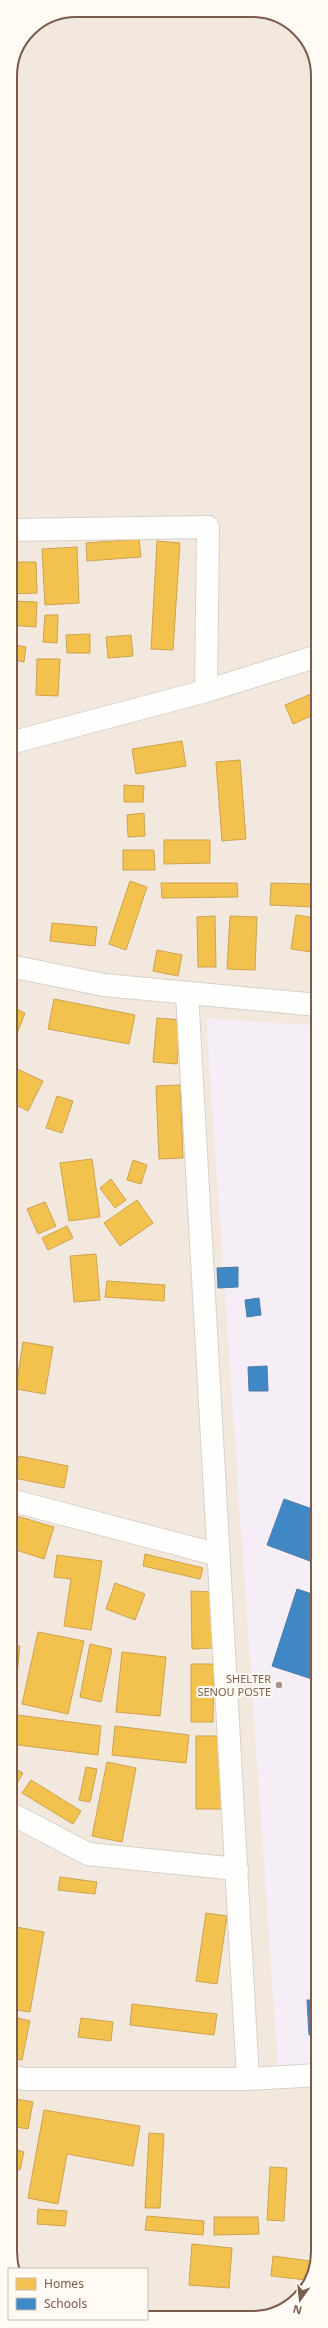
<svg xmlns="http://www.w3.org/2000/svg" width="328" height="2328" font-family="'Noto Sans',sans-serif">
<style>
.residential{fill:#f2e8de}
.education{fill:#f6eef6}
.homes{fill:#f2c14e;stroke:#cea34e}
.schools{fill:#3f88c5;stroke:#517ba1}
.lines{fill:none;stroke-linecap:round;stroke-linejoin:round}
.stream{stroke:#d0e8ea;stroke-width:10}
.minor-casing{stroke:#d7d1cb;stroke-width:24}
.minor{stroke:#fefefd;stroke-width:22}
.poi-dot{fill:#a69286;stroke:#fffaf3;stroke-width:1.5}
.labels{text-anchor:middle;stroke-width:4;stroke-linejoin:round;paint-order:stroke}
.poi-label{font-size:11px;fill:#7a5c4d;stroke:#fffaf3;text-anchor:end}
.rim{fill:none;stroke:#7a5c4d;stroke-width:2}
</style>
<rect width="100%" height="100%" fill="#f9f5f0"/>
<!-- residential -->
<path class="residential" d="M76,10l193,2 33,21 16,38v2181l-19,47 -42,19 -110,-1v-48h-132l-5,-12v-2181l5,-26 14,-21z"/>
<!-- education -->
<path class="education" d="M206,1018l112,8v1039l-40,2z"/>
<!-- homes -->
<path class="homes" d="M139,539l2,18 -54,4 -1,-18z
M157,541l23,2 -7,107 -22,-1z
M77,547l2,56 -34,2 -3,-56z
M10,562h26l1,31 -27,1z
M10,601l27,1 -1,25 -26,-2z
M45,615h13l-1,28 -14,-1z
M90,634v19h-23l-1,-18z
M131,635l2,21 -25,2 -2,-21z
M10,644l16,3 -2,15 -14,-3z
M37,659h23l-2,37 -22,-1z
M318,691v22l-25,11 -8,-19z
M182,741l4,25 -50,8 -4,-25z
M240,760l6,79 -24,2 -6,-79z
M124,785l20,1 -1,16h-19z
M144,813l1,23 -17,1 -1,-22z
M164,840h46v23l-46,1z
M123,850h31l1,20h-32z
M130,881l17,6 -21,63 -17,-6z
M161,883h76l1,14 -76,1z
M271,883l44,1 -1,23 -44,-2z
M296,915l20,3 -5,34 -20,-3z
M215,916l1,51h-18l-1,-50z
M230,916l27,1 -2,53 -28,-1z
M52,923l45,4 -2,19 -45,-5z
M157,950l25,5 -4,21 -25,-5z
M54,999l81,16 -6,29 -81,-15z
M10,1006l15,7 -8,21 -7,-3z
M157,1018l24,2 -4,44 -24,-2z
M11,1066l32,15 -15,30 -18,-9z
M180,1085l3,73 -24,1 -3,-73z
M57,1096l16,5 -11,32 -16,-5z
M92,1159l8,58 -31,4 -9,-58z
M133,1160l14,5 -6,19 -14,-4z
M111,1179l15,21 -11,8 -15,-20z
M137,1200l16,23 -33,23 -16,-23z
M45,1202l11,24 -18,8 -11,-25z
M67,1226l6,12 -25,12 -6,-12z
M10,1251l4,10 -4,2z
M96,1254l4,46 -26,2 -4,-46z
M107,1281l58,4 -1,16 -59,-4z
M23,1342l30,5 -8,47 -29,-5z
M19,1456l49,10 -4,22 -50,-10z
M10,1514l44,13 -10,32 -34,-11z
M145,1554l58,14 -3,11 -57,-13z
M57,1555l45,6 -11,69 -27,-4 7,-47 -17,-2z
M115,1583l30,11 -10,26 -29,-11z
M191,1591l22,1v56l-21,1z
M38,1632l46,9 -16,73 -46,-10z
M10,1644l10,2 -6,57 -4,-1z
M90,1644l22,5 -11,53 -21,-5z
M122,1652l44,5 -6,59 -44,-4z
M191,1664h23l-1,58h-22z
M10,1714l91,12 -3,29 -88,-11z
M115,1726l74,9 -3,28 -74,-8z
M196,1736h30v73h-30z
M107,1762l29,6 -14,74 -30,-6z
M10,1766l13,7 -10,17 -3,-1z
M86,1767l11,2 -7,33 -11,-2z
M31,1780l50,31 -8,13 -51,-31z
M60,1877l37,5 -2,12 -37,-4z
M10,1885l6,1 -6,25z
M206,1913l21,3 -10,68 -21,-3z
M10,1926l34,6 -14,80 -20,-3z
M132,2004l85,10 -3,21 -84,-10z
M10,2016l20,5 -8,39 -12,-2z
M81,2018l32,4 -2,19 -33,-4z
M16,2099l17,3 -5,27 -17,-3z
M44,2110l96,16 -7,40 -66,-12 -9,50 -30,-6z
M149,2133l15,1 -4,74h-15z
M10,2148l14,4 -4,18 -10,-2z
M270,2167l17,1 -3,53 -17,-1z
M38,2209l29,2 -2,15 -28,-2z
M147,2216l57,5 -1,14 -58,-5z
M214,2217h44l1,17 -45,1z
M192,2244l40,4 -3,40 -40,-3z
M273,2256l37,5 -4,19 -35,-4z"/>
<!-- schools -->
<path class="schools" d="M238,1267v20l-20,1 -1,-20z
M259,1298l2,17 -14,2 -2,-17z
M267,1366l1,25h-19l-1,-24z
M318,1409v23l-7,-2z
M284,1499l34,12v53l-51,-19z
M297,1589l21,7v85l-46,-15z
M307,2000h11v35h-9z"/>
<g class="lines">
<!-- stream -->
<path class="stream" d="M64,15l15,-5"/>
<defs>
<path id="minor" d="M10,530l198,-3 -2,164
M10,743l196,-52 112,-35
M10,966l94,19 214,20
M187,993l61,1086
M10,1500l209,55
M10,1813l78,41 149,15
M10,2076l14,3h224l70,-4"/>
</defs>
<!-- minor casing -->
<use href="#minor" class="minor-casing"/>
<!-- minor -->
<use href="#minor" class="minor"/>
</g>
<!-- markers -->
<circle class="poi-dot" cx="279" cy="1685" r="4"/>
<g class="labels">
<!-- poi labels -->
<g class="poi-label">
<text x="271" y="1683">SHELTER<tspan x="271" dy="13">SENOU POSTE</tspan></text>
</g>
</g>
<!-- crop -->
<path d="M0 0H328V2328H0ZM76 17H252A59 59 0 0 1 311 76V2252A59 59 0 0 1 252 2311H76A59 59 0 0 1 17 2252V76A59 59 0 0 1 76 17Z" fill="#fffaf3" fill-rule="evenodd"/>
<path class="rim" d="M76 17H252A59 59 0 0 1 311 76V2252A59 59 0 0 1 252 2311H76A59 59 0 0 1 17 2252V76A59 59 0 0 1 76 17Z"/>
<!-- legend -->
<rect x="8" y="2268" width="140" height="52" fill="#fffaf3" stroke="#cabbb1"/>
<rect x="16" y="2278" width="20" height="12" fill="#f2c14e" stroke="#cabbb1"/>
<text x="44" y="2288" font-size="12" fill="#7a5c4d">Homes</text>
<rect x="16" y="2298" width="20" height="12" fill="#3f88c5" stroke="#cabbb1"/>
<text x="44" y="2308" font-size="12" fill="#7a5c4d">Schools</text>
<!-- north arrow -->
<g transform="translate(300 2300) rotate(195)" stroke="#fffaf3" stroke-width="3" paint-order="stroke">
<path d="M0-3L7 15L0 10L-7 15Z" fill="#7a5c4d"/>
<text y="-6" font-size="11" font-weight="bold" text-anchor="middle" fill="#7a5c4d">N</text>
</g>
</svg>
